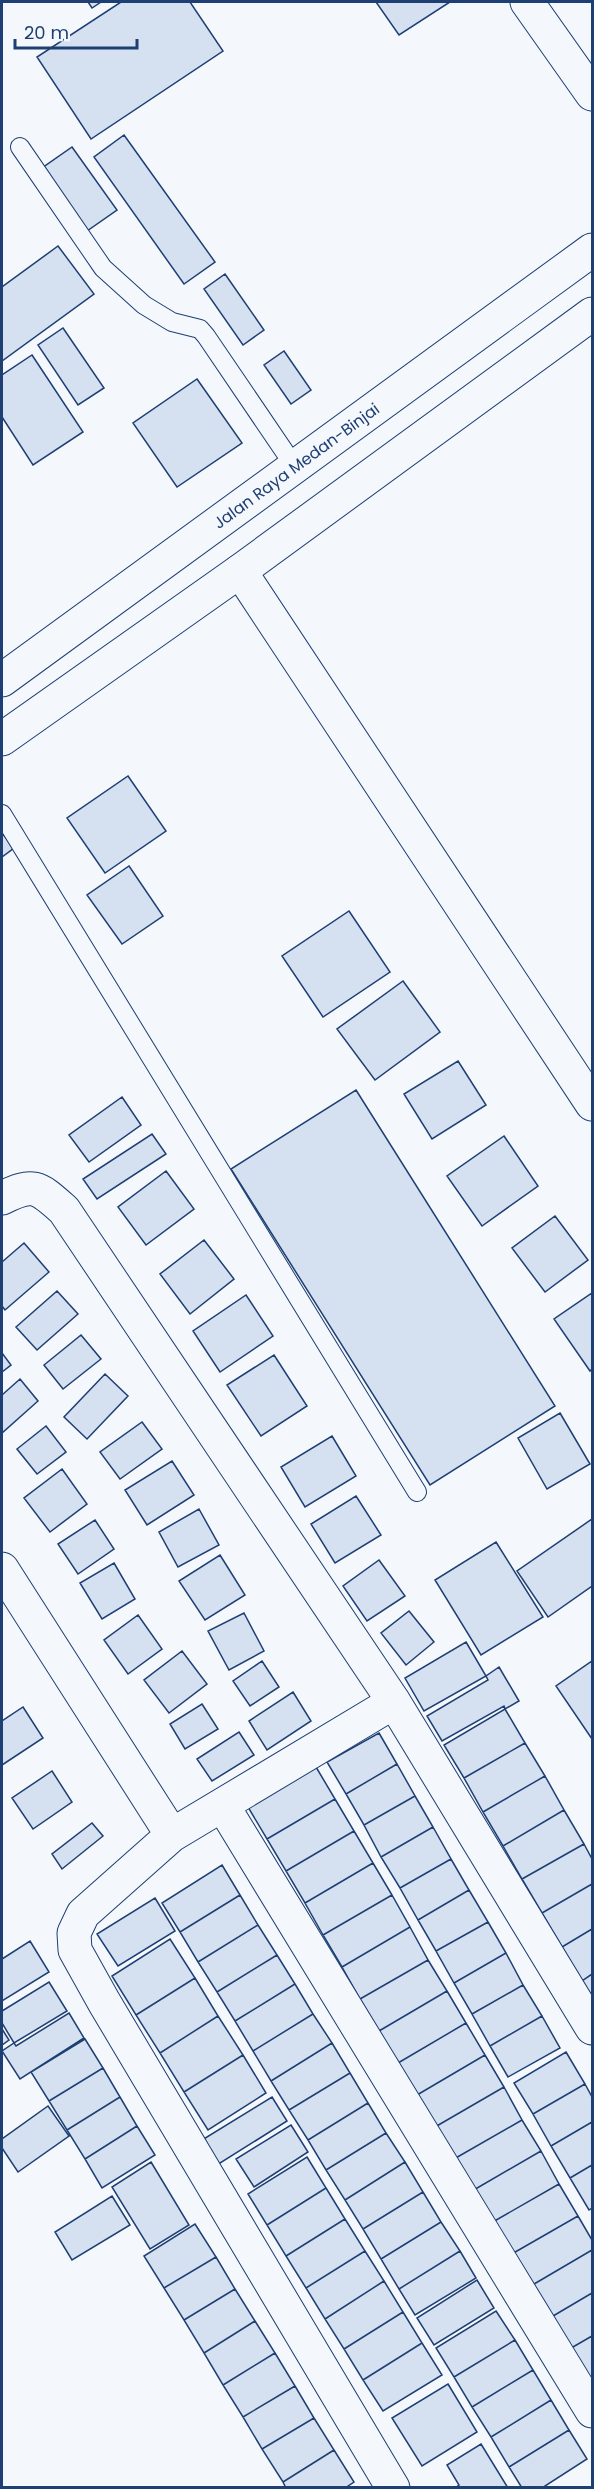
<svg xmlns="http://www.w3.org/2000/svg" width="594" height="2489" font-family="Poppins,sans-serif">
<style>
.building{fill:#d5e0f0;stroke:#1d3f73;stroke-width:1.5}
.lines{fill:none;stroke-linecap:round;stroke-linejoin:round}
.service-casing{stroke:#1d3f73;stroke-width:20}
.minor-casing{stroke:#1d3f73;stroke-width:35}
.trunk-casing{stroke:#1d3f73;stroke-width:35}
.service{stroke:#f4f7fb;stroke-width:18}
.minor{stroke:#f4f7fb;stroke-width:33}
.trunk{stroke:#f4f7fb;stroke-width:33}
.labels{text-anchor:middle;stroke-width:4.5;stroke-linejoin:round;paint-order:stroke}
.street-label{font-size:16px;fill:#1d3f73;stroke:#f4f7fb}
</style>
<rect width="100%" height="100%" fill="#f4f7fb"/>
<!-- building -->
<path class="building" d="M88,2h13l-9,6z
M121,2h69l33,49 -132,88 -54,-82z
M376,2h74l-51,33z
M124,135l91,127 -31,22 -90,-127z
M72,147l45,63 -30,21 -45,-63z
M58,246l36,48 -92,67v-74z
M225,274l39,56 -21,15 -39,-56z
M63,328l41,60 -26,17 -40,-60z
M284,351l27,39 -20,14 -27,-39z
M32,355l51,77 -50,33 -31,-48v-42z
M197,379l45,64 -65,44 -44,-64z
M128,776l38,55 -61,42 -38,-55z
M2,833l12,15 -12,9z
M129,866l34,50 -41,28 -35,-49z
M349,911l41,61 -67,45 -41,-61z
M403,981l37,51 -65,48 -38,-51z
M458,1061l28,44 -54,34 -28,-45z
M356,1090l199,316 -125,79 -199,-316z
M122,1097l19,28 -52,37 -20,-27z
M152,1134l14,20 -69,45 -14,-20z
M504,1136l34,50 -56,40 -35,-50z
M166,1171l28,38 -48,36 -28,-38z
M555,1216l33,44 -43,32 -33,-44z
M204,1240l30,39 -44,35 -30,-40z
M24,1243l25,29 -44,38 -3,-4v-44z
M57,1291l21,23 -41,36 -21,-23z
M592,1293v76l-2,2 -36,-52z
M246,1295l27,41 -53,36 -27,-41z
M81,1335l20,24 -38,30 -19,-24z
M2,1353l9,12 -9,7z
M274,1355l33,51 -46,30 -34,-51z
M105,1374l23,22 -41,43 -23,-22z
M20,1379l18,22 -36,32v-38z
M560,1413l30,51 -43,25 -29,-51z
M142,1422l20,27 -42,30 -20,-27z
M46,1426l20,26 -29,22 -20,-25z
M332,1436l24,40 -51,31 -24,-40z
M172,1461l22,34 -47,30 -22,-35z
M62,1469l25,35 -37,28 -26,-34z
M356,1496l25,39 -46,28 -24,-39z
M199,1509l20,36 -41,22 -19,-35z
M592,1519v67l-44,31 -31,-46z
M95,1520l19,29 -36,25 -20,-30z
M496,1542l47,75 -62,38 -46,-75z
M220,1555l25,40 -40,25 -26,-39z
M379,1560l26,36 -38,25 -24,-35z
M114,1563l21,36 -33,20 -22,-36z
M409,1611l25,31 -28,23 -25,-32z
M244,1613l20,38 -35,19 -21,-39z
M138,1615l24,34 -34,25 -24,-34z
M466,1642l20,34 -62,35 -19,-33z
M182,1651l25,33 -38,29 -25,-33z
M262,1661l17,26 -29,19 -17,-25z
M592,1661v78l-36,-53z
M499,1667l20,34 -14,8 -1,-3 -62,35 -15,-25 61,-36 -2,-4z
M293,1692l18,29 -44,29 -18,-29z
M202,1704l16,25 -33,20 -15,-25z
M23,1707l20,31 -41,27v-44z
M505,1709l20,34 -61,35 -20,-33z
M239,1732l15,23 -42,26 -15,-22z
M379,1733l18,31 -51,30 -19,-32z
M525,1743l20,33 -62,36 -19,-34z
M397,1764l18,32 -51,29 -18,-31z
M316,1767l19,32 -68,40 -19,-32z
M52,1771l20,31 -39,27 -21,-31z
M545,1776l19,34 -61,36 -20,-34z
M415,1796l18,31 -52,30 -17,-32z
M335,1799l19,32 -68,40 -19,-32z
M564,1810l20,34 -62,35 -19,-33z
M92,1823l11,13 -41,33 -10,-15z
M433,1827l18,32 -51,29 -19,-31z
M354,1831l19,32 -68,40 -19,-32z
M584,1844l8,15v25l-50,29 -20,-34z
M451,1859l18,31 -51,30 -18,-32z
M373,1863l19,32 -69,40 -18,-32z
M222,1865l18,30 -60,37 -18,-29z
M592,1884v45l-30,18 -20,-34z
M469,1890l19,32 -52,29 -18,-31z
M240,1895l18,30 -60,37 -18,-30z
M392,1895l18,32 -68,40 -19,-32z
M155,1898l20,33 -57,35 -21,-32z
M488,1922l18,31 -52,30 -18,-32z
M258,1925l19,30 -60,37 -19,-30z
M410,1927l18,33 -68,39 -18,-32z
M592,1929v45l-10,7 -20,-34z
M170,1939l25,39 -59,37 -24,-39z
M30,1941l19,31 -47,29v-42z
M506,1953l17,32 -51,29 -18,-31z
M277,1955l18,29 -60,37 -18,-29z
M428,1960l19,31 -68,40 -19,-32z
M592,1974v25l-10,-18z
M195,1978l23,38 -58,37 -24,-38z
M49,1982l18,29 -53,32 -12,-20v-12z
M295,1984l18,30 -60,37 -18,-30z
M523,1985l19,31 -52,30 -18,-32z
M447,1991l19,32 -68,40 -19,-32z
M69,2013l15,25 -64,41 -18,-28 12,-8 2,3z
M313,2014l19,29 -61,38 -18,-30z
M218,2016l25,39 -59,37 -24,-39z
M542,2016l18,32 -52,29 -18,-31z
M466,2023l19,32 -68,40 -19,-32z
M2,2029l7,11 -7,5z
M85,2039l18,29 -54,33 -18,-29z
M332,2043l18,30 -61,37 -18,-29z
M566,2052l19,32 -52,30 -19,-31z
M243,2055l23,38 -58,37 -24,-38z
M485,2055l19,32 -69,40 -18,-32z
M103,2068l17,29 -53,33 -18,-29z
M350,2073l18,30 -60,37 -19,-30z
M585,2084l7,13v25l-41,24 -18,-32z
M504,2087l18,33 -68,39 -19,-32z
M120,2097l17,29 -52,33 -18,-29z
M272,2097l15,24 -70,44 -15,-25z
M368,2103l18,30 -60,37 -18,-30z
M48,2106l21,30 -51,36 -16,-24v-9z
M522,2120l19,31 -69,40 -18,-32z
M592,2122v43l-22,13 -19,-32z
M291,2125l17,27 -54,35 -18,-28z
M137,2126l18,29 -53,33 -17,-29z
M386,2133l19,29 -60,38 -19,-30z
M541,2151l18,33 -68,39 -19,-32z
M307,2157l19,31 -59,37 -19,-31z
M151,2162l38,63 -39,24 -38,-62z
M405,2162l18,30 -60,37 -18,-29z
M592,2165v43l-3,2 -19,-32z
M559,2184l19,32 -68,39 -19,-32z
M326,2188l19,31 -59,37 -19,-31z
M423,2192l18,30 -60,37 -18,-30z
M112,2196l18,29 -58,35 -17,-28z
M578,2216l14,24v10l-63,37 -19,-32z
M345,2219l20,32 -59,37 -20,-32z
M441,2222l19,29 -61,38 -18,-30z
M195,2224l21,33 -52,31 -20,-32z
M592,2250v43l-44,26 -19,-32z
M365,2251l19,30 -59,38 -19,-31z
M460,2251l16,27 -61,37 -16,-26z
M216,2257l19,32 -51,31 -20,-32z
M477,2280l17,28 -60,37 -17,-27z
M384,2281l19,31 -59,37 -19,-30z
M235,2289l20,32 -51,32 -20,-33z
M592,2293v43l-26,15 -18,-32z
M496,2311l19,29 -61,37 -18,-29z
M403,2312l19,31 -59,37 -19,-31z
M255,2321l20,32 -52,32 -19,-32z
M592,2336v43l-7,4 -19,-32z
M515,2340l18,30 -61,37 -18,-30z
M422,2343l20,32 -59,36 -20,-31z
M275,2353l20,33 -52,31 -20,-32z
M533,2370l18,30 -60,37 -19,-30z
M448,2384l29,48 -55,34 -30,-48z
M295,2386l19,32 -52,31 -19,-32z
M551,2400l18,30 -60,37 -18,-30z
M314,2418l20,32 -51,32 -21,-33z
M569,2430l18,29 -45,29h-20l-13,-21z
M481,2444l27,44h-53l4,-3 -12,-20z
M334,2450l20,32 -9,6h-59l-3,-6z"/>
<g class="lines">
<defs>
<path id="service" d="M20,147l83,121 41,37 28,17 28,7 6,7 89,131
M2,814l415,678"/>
<path id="minor" d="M527,2l65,92
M240,571l352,533
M2,1198c32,-16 36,-11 62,12l330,492 198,326
M2,1569l170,266
M223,1806l369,605
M393,2488l-289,-486 -29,-52 -1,-17 9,-19 89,-79 222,-133"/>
<g id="trunk">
<path id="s1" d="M2,680l590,-430"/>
<path d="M2,739l238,-168 352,-257"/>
</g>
</defs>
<!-- service casing -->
<use href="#service" class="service-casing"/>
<!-- minor casing -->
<use href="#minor" class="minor-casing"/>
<!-- trunk casing -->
<use href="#trunk" class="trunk-casing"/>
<!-- service -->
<use href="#service" class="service"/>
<!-- minor -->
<use href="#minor" class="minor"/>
<!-- trunk -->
<use href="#trunk" class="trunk"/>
</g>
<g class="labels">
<!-- street labels -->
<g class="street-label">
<text dy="6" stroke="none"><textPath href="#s1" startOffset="364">Jalan Raya Medan-Binjai</textPath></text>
</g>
</g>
<!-- border -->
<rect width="594" height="2489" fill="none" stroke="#1d3f73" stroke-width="6"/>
<!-- scale -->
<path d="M15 39v9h122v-9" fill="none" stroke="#1d3f73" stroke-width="3"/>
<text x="24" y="39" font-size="18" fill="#1d3f73" stroke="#f4f7fb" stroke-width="4.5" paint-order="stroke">20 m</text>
</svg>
